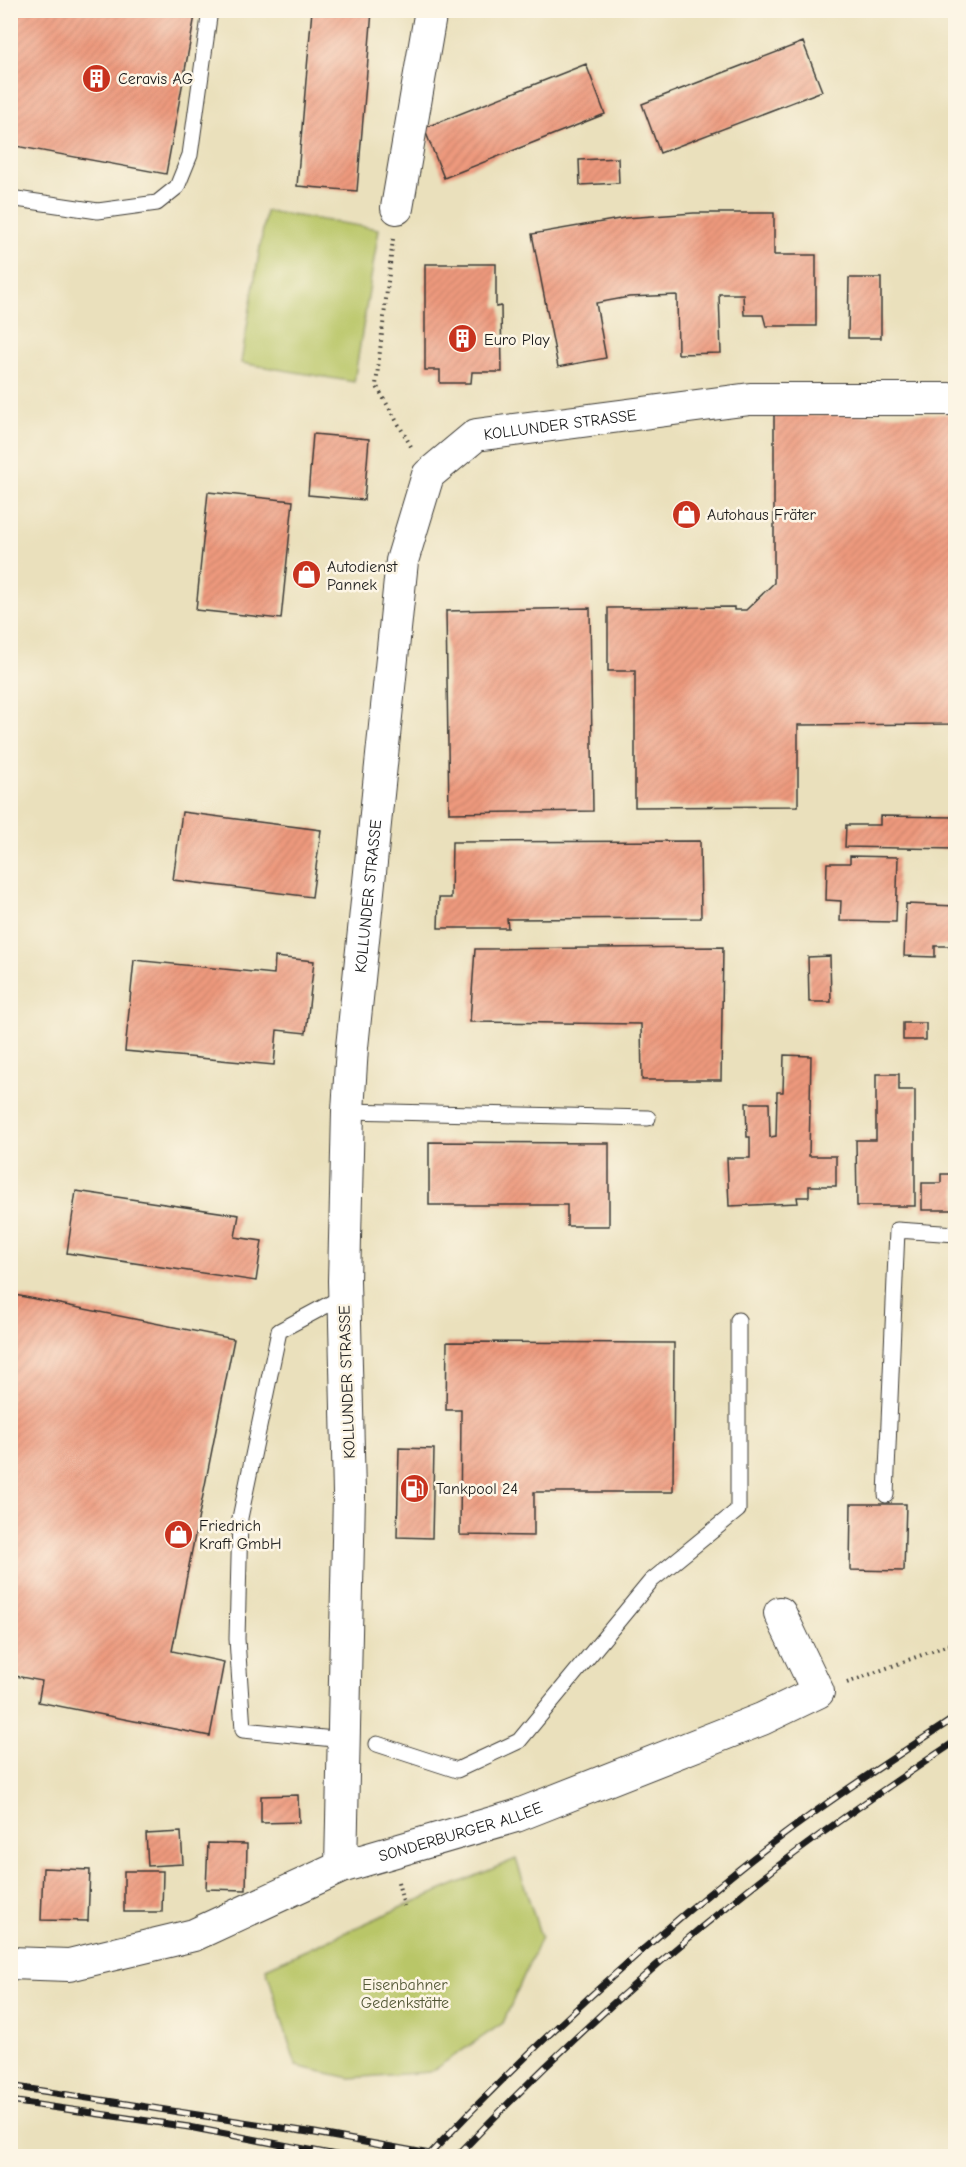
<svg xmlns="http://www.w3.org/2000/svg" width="966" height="2167" font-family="'Comic Neue',sans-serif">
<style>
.green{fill:#b9c667;stroke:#6a7142;stroke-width:1.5}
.building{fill:url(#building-hatch)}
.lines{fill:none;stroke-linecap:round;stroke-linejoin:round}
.service-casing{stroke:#3b3934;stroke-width:17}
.minor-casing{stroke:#3b3934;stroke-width:34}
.path{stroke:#3b3934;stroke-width:4;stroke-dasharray:1.5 4.5;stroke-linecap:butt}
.service{stroke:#fff;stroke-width:15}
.minor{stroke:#fff;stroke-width:32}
.rail-casing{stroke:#1c1c1c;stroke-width:7}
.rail{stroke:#fcf5e5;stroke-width:4.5;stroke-dasharray:14;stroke-linecap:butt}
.labels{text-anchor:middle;stroke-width:5;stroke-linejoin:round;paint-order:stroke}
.poi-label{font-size:16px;fill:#1c1c1c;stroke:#fcf5e5;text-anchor:start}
.street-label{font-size:16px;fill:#1c1c1c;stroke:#fcf5e5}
.park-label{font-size:16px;fill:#535836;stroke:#fcf5e5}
</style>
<defs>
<pattern id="building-hatch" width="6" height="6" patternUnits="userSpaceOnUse" patternTransform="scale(1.5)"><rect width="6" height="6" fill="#ed997d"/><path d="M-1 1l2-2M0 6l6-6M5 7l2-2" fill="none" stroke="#cb836b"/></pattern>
</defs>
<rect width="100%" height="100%" fill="#fcf5e5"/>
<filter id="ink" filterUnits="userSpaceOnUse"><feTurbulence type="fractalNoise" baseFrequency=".0167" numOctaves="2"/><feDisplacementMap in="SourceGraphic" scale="12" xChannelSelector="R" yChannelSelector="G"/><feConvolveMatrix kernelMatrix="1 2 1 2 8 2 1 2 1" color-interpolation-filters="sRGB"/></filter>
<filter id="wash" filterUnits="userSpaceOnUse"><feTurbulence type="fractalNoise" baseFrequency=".008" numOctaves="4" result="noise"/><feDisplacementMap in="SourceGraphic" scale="24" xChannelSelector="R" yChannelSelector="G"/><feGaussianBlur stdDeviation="1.35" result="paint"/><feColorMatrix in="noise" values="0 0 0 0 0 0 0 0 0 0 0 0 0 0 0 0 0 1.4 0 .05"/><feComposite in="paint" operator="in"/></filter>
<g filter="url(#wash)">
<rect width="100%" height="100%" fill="#eae0bc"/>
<!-- green -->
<path class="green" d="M266,211l113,18 -25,153 -113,-19z
M516,1859l25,78 -38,86 -73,49 -80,6 -54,-12 -30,-98 138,-62z"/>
<g id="blocks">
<!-- building -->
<path class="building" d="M10,10h186l-30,164 -156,-29z
M312,10l60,1 -15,180 -60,-5z
M803,42l19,49 -162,62 -18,-49z
M586,64l19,50 -161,64 -20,-50z
M618,158l1,25 -39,2 -1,-25z
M694,213h80v42h42v71h-50l-3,-11h-19l-1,-21h-24l2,59 -43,1 -1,-59 -48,2 -33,6 10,55 -48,9 -26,-133 93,-16z
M425,264h71v43l5,-1 1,66h-30l-1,11h-31v-13h-15z
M849,278h32v60h-33z
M956,414v310l-158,1v81l-163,1v-136h-27v-63l126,-1v3h12l28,-27v-168z
M313,434l56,5 -5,61 -56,-5z
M208,492l85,9 -12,118 -85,-9z
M590,608l3,203 -144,2 -3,-202z
M182,812l139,18 -9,67 -139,-17z
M880,816l76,1v32l-111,-2 1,-22h34z
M700,841l1,77 -194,1 1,9h-70l1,-30h12l1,-56z
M850,856l48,1 -2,65 -56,-1 1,-20 -15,-1 1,-37h23z
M906,904l50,2v40h-21v11l-31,-1z
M723,947l-2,133h-79l-1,-56 -171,-2 5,-73z
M830,956l1,46h-22l-1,-45z
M275,957l39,4 -8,72 -29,-3 -3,35 -149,-14 9,-91 140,14z
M903,1023h23v17h-23z
M784,1055l27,1 -2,100h27v30h-27v11h-12l1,6 -69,3 -2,-48h23v-21h-3l-1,-34h23l1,34 6,-1 1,-44h6z
M876,1074h23v16h16v116h-58l-1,-66h20z
M429,1142l180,1v83h-42v-21h-138z
M941,1174h15v36h-34v-27h19z
M76,1191l163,24 -4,22 27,4 -6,40 -189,-28z
M10,1294l224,45 -62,312 52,11 -14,74 -172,-34 4,-21 -32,-6z
M447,1342l227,1 -1,149h-139v44l-74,-1 1,-125h-15z
M399,1448l35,1 -2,89 -35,-1z
M851,1504h55l-2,67 -54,-1z
M298,1795l1,27 -38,1v-27z
M181,1832l2,32 -35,2 -2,-32z
M208,1843l39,1 -1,46 -40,-1z
M43,1868l47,2 -2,51 -47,-1z
M124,1871h39l-1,41h-38z"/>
</g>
</g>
<g filter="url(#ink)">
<use href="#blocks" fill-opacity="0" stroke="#3b3934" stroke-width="1.5"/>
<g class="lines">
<defs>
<path id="service" d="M10,198l88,13 59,-8 20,-16 13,-32 20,-145
M348,1111l300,7
M344,1296l-65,35 -39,187 -3,121 6,91 101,10
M886,1495l11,-265 59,4
M377,1744l80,26 62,-29 132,-160 87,-71v-190"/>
<g id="minor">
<path d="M397,208l34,-198"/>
<path id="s1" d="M341,1867l8,-373 -5,-213 4,-170 4,-64 50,-486 26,-86 48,-40 274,-36h206"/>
<path id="s2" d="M10,1963l59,2 125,-30 147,-68 175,-51 246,-97 56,-27 -38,-79"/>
</g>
</defs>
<!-- service casing -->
<use href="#service" class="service-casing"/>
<!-- minor casing -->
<use href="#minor" class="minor-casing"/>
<!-- path -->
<path class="path" d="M393,239l-17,146 36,63
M847,1683l109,-41
M398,1882l6,24"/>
<!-- service -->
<use href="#service" class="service"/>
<!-- minor -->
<use href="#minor" class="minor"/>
<defs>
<path id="rail" d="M10,2086l305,47 126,23
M10,2101l179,26 152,29
M428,2156c96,-102 199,-197 309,-285 69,-56 144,-105 219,-154
M457,2156c89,-94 186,-183 288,-264 67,-54 139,-103 211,-151"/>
</defs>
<!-- rail casing -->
<use href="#rail" class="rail-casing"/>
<!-- rail -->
<use href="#rail" class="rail"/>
</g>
</g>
<!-- icons -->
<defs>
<symbol id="building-disc" viewBox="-11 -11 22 22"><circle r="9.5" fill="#c8321e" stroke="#fcf5e5"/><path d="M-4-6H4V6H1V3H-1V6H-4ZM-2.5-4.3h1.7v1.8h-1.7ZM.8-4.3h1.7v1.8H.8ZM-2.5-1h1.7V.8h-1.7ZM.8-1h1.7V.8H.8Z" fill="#fff"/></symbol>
<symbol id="shop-disc" viewBox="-11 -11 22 22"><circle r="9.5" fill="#c8321e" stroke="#fcf5e5"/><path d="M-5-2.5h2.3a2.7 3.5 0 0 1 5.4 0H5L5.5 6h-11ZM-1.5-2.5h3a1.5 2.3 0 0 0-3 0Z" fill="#fff"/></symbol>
<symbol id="fuel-disc" viewBox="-11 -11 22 22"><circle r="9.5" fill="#c8321e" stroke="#fcf5e5"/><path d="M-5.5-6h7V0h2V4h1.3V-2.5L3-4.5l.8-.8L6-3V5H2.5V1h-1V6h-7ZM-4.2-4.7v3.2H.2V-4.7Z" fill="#fff"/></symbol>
</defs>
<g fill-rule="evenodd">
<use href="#building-disc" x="80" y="62" width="33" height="33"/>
<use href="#building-disc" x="446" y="322" width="33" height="33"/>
<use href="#shop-disc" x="670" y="498" width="33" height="33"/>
<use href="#shop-disc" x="290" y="558" width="33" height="33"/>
<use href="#fuel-disc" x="398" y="1472" width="33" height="33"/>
<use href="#shop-disc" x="162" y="1518" width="33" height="33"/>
</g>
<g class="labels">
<!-- poi labels -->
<g class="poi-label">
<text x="118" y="84">Ceravis AG</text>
<text x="484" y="345">Euro Play</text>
<text x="707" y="520">Autohaus Fräter</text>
<text x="327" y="572">Autodienst<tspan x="327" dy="18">Pannek</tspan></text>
<text x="436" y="1494">Tankpool 24</text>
<text x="199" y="1531">Friedrich<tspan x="199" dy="18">Kraft GmbH</tspan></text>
</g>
<!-- street labels -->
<g class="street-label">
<text dy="6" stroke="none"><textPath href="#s1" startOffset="1546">KOLLUNDER STRASSE</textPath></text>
<text dy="6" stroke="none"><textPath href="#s1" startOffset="972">KOLLUNDER STRASSE</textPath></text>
<text transform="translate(346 1382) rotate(-92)" y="6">KOLLUNDER STRASSE</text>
<text dy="6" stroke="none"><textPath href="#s2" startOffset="474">SONDERBURGER ALLEE</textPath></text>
</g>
<!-- park labels -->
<g class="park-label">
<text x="405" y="1990">Eisenbahner<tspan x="405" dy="18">Gedenkstätte</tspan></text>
</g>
</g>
<!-- margin -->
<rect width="966" height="2167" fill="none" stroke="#fcf5e5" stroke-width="36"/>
</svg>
